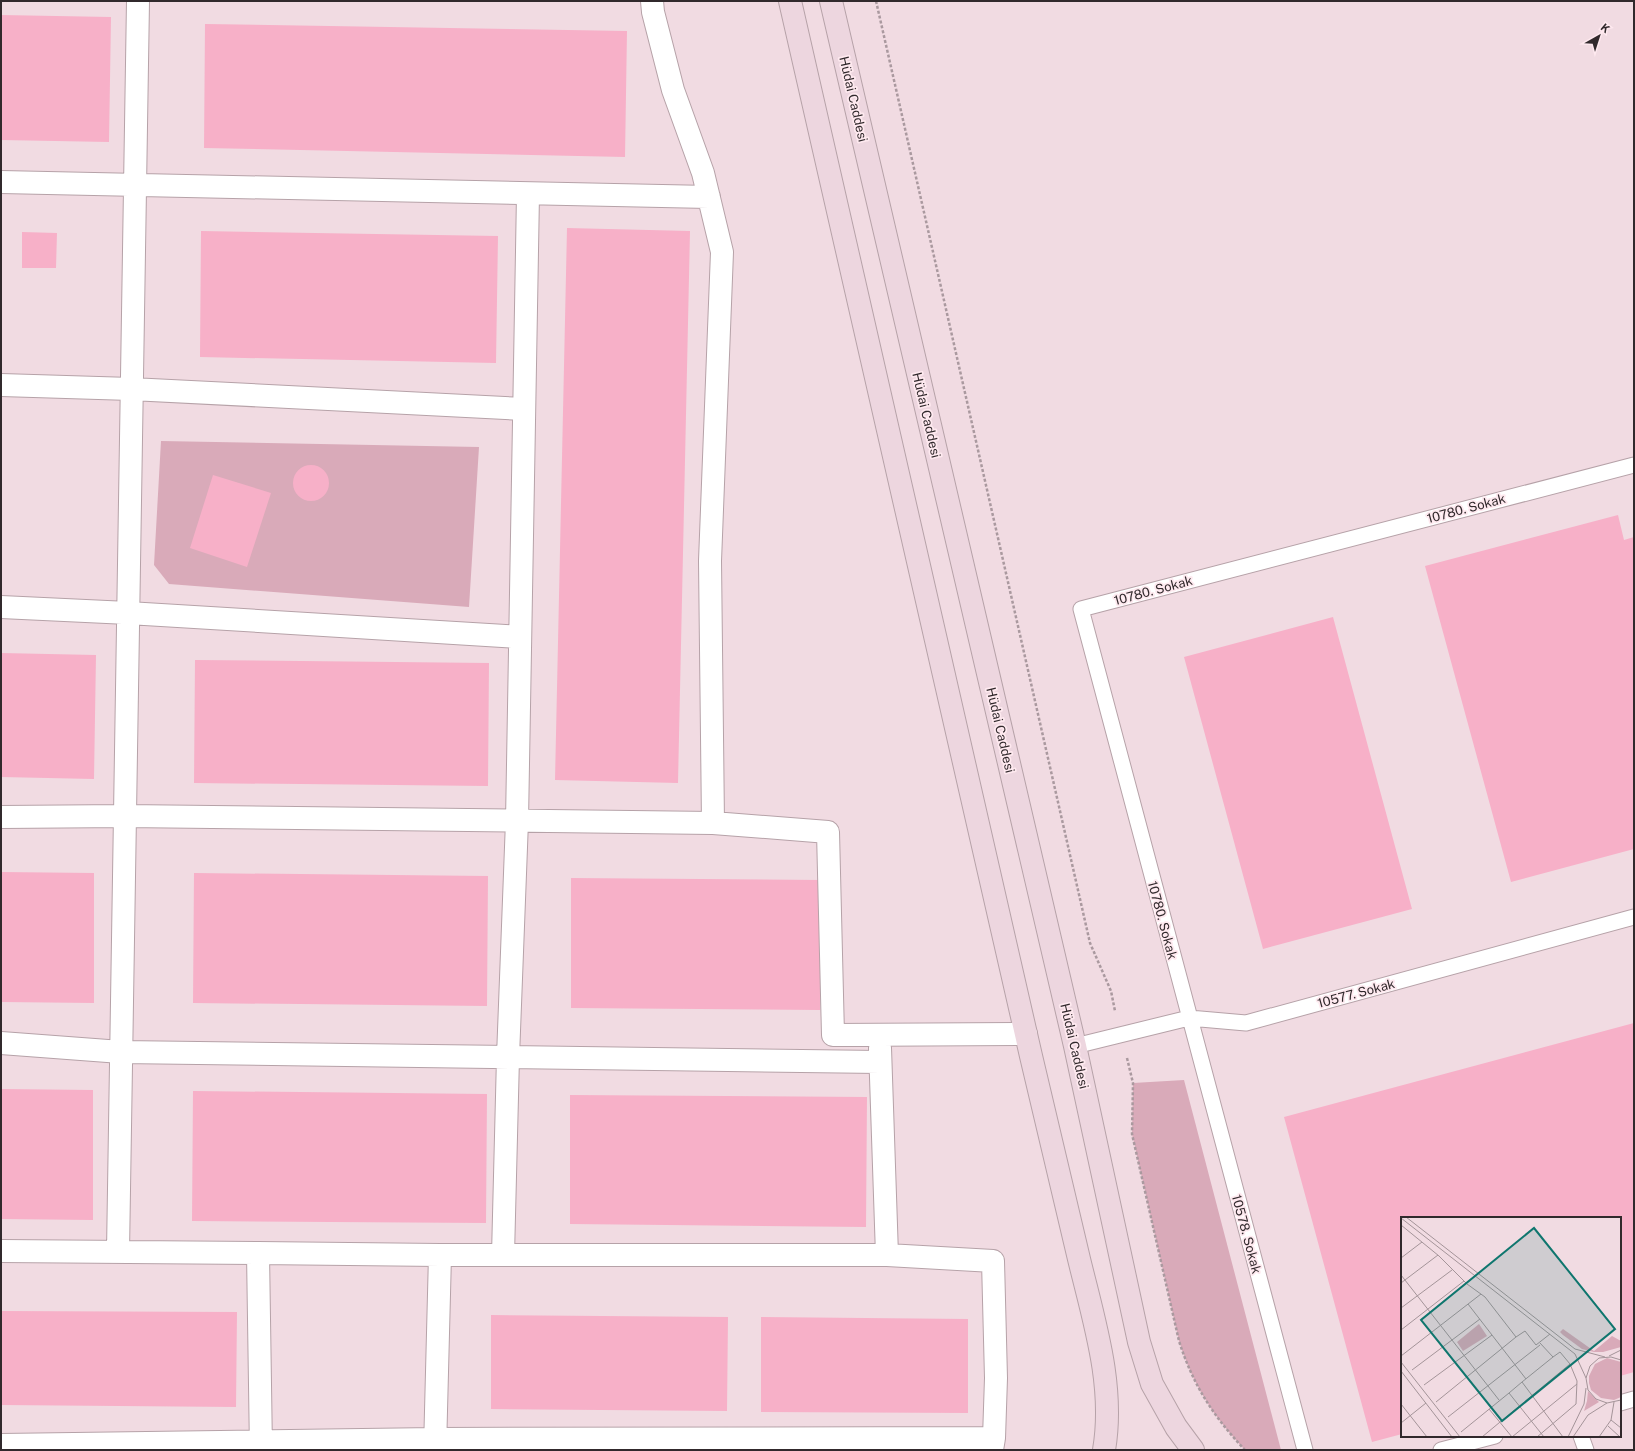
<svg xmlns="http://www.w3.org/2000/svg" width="1635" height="1451" font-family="'Public Sans',sans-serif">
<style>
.green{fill:#d9aab9}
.building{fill:#f7b0c8}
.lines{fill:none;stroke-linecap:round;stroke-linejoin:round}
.lane-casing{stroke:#b6a2a8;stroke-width:17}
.street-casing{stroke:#b6a2a8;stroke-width:24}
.secondary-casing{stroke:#b6a2a8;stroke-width:24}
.path{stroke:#aa999f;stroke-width:2.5;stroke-dasharray:3 2;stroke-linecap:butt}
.lane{stroke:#fff;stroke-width:15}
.street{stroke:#fff;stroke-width:22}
.secondary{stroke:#edd6df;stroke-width:22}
.labels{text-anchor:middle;stroke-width:3.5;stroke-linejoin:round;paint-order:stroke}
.street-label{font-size:13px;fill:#31292c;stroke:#fee9ef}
.inset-road{fill:none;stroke:#a49499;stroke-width:1}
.view{fill:#0f766e;fill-opacity:0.15;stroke:#0f766e;stroke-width:2}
.inset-edge{fill:none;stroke:#31292c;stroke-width:2}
</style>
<rect width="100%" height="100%" fill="#f1dbe2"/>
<!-- green -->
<path class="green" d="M161,441l318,6 -10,160 -300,-23 -15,-19z
M1184,1080l97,370h-36c-32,-34 -52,-65 -66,-109l-47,-207 1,-51z"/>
<!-- building -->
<path class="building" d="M1,15l110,2 -2,125 -108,-2z
M205,24l422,7 -2,126 -421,-9z
M567,228l123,3 -12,552 -123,-3z
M201,231l297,5 -2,127 -296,-6z
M22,232l35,1 -1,35h-34z
M293 483a18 18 0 1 1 36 0a18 18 0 1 1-36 0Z
M213,475l58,18 -24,74 -57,-19z
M1618,515l6,25 10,-3v312l-123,33 -86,-316z
M1333,617l79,292 -149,40 -79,-292z
M1,653l95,2 -2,124 -93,-2z
M195,660l294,3 -1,123 -294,-3z
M1,872l93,1v130l-93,-1z
M194,873l294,3 -1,130 -294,-3z
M571,878l250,2 -1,130 -249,-2z
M1634,1023v349l-14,4v-158h-218v216l-30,8 -88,-325z
M1,1089l92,1v130l-92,-1z
M193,1091l294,3 -1,129 -294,-2z
M570,1095l297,2 -1,130 -296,-3z
M1,1311l236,1 -1,95 -235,-2z
M491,1315l237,2 -1,94 -236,-2z
M761,1317l207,2v94l-207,-1z"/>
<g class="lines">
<defs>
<path id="lane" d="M1075,1046l114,-28 57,5 388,-106
M1620,1403l14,-4
M1581,1436l5,14
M1305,1450l-224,-841 553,-144
M1441,1450l54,-14"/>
<path id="street" d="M652,1l1,11 20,78 30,83 19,79 -12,309 3,262 115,9 5,203 193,-1
M1,182l708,15
M1,385l130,4 393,20
M1,607l127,6 392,24
M1,817l124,-1 588,7
M1,1043l120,9 759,10
M880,1048l7,207 106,6 3,117 -2,60 -2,12
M1,1251l257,2 3,197
M118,1252l20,-1251
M258,1253l182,2
M503,1255l5,-198 9,-236 11,-627
M1,1445l434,-6 559,-1
M435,1450l5,-195h447"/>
<path id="secondary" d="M790,1c82,351 161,703 241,1055 16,68 32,135 48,203 15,62 36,127 25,191
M831,1l244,1045 64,296 13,42 24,43 17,23"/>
</defs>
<!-- lane casing -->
<use href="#lane" class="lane-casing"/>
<!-- street casing -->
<use href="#street" class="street-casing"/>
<!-- secondary casing -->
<use href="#secondary" class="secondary-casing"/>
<!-- path -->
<path class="path" d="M876,1l214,942 21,48 4,20
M1127,1058l6,25 -1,51 47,207c14,44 34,75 66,109"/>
<!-- lane -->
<use href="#lane" class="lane"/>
<!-- street -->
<use href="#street" class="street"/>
<!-- secondary -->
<use href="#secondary" class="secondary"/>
</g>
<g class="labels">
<!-- street labels -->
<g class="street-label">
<text transform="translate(854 99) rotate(77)" y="5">Hüdai Caddesi</text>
<text transform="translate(927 415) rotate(77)" y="5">Hüdai Caddesi</text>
<text transform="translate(1466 508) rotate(-15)" y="5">10780. Sokak</text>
<text transform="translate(1153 590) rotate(-15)" y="5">10780. Sokak</text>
<text transform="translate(1001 730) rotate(77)" y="5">Hüdai Caddesi</text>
<text transform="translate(1163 920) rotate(75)" y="5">10780. Sokak</text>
<text transform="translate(1356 993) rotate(-15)" y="5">10577. Sokak</text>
<text transform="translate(1075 1046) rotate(77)" y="5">Hüdai Caddesi</text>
<text transform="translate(1247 1234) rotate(75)" y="5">10578. Sokak</text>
</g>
</g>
<!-- overview -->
<g transform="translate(1401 1217)">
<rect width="220" height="220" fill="#f1dbe2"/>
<path d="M78,107l8,12 -24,15 -6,-9zM162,112l31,22 18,-15 9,5v6l-18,5h-9l-12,-3 -19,-14 -3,-3zM206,141l14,4v35l-7,3 -13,-2 -10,-8 -2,-7v-7l6,-12zM187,174l11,11 -15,9 3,-10z" fill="#d9aab9"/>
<path class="inset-road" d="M5,0l169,132 30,8M0,1l174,136 11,24M0,8l38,31 28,28 18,13 31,40 9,-6 11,14 14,-11M0,41l21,-16M0,58l98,125M0,66l37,-28M67,87l58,75M0,91l51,-38M0,113l63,-49M0,139l80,-62M208,139l12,-6M152,140l-31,25 41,55M220,143l-10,-3 -12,1 -9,8 -4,12 2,12 8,9 11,4 14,-3M0,145l59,75M11,153l68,-51M0,154l51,66M23,168l68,-50M108,176l13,-11M35,185l80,-65M0,187l26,33M88,192l23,28M47,200l92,-72M210,203l10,8M0,206l25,-20M207,209l12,11M60,215l48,-39 35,44M81,220l88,-73M111,220l65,-53M136,220l39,-33 1,-23 -7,-17 -10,-12 -7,5 -13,-14M167,220l16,-33 2,-16M172,220l15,-22 19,-12M198,220l12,-17 3,-18"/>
<path class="view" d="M133,11l81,101 -113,92 -81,-101z"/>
<rect width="220" height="220" class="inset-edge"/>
</g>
<!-- border -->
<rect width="1635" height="1451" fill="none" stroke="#31292c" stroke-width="4"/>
<!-- north arrow -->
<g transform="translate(1599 36) rotate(39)" stroke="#fee9ef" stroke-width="3" paint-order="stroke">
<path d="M0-3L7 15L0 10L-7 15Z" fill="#31292c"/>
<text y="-6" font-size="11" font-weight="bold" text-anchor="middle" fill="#31292c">K</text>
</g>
</svg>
